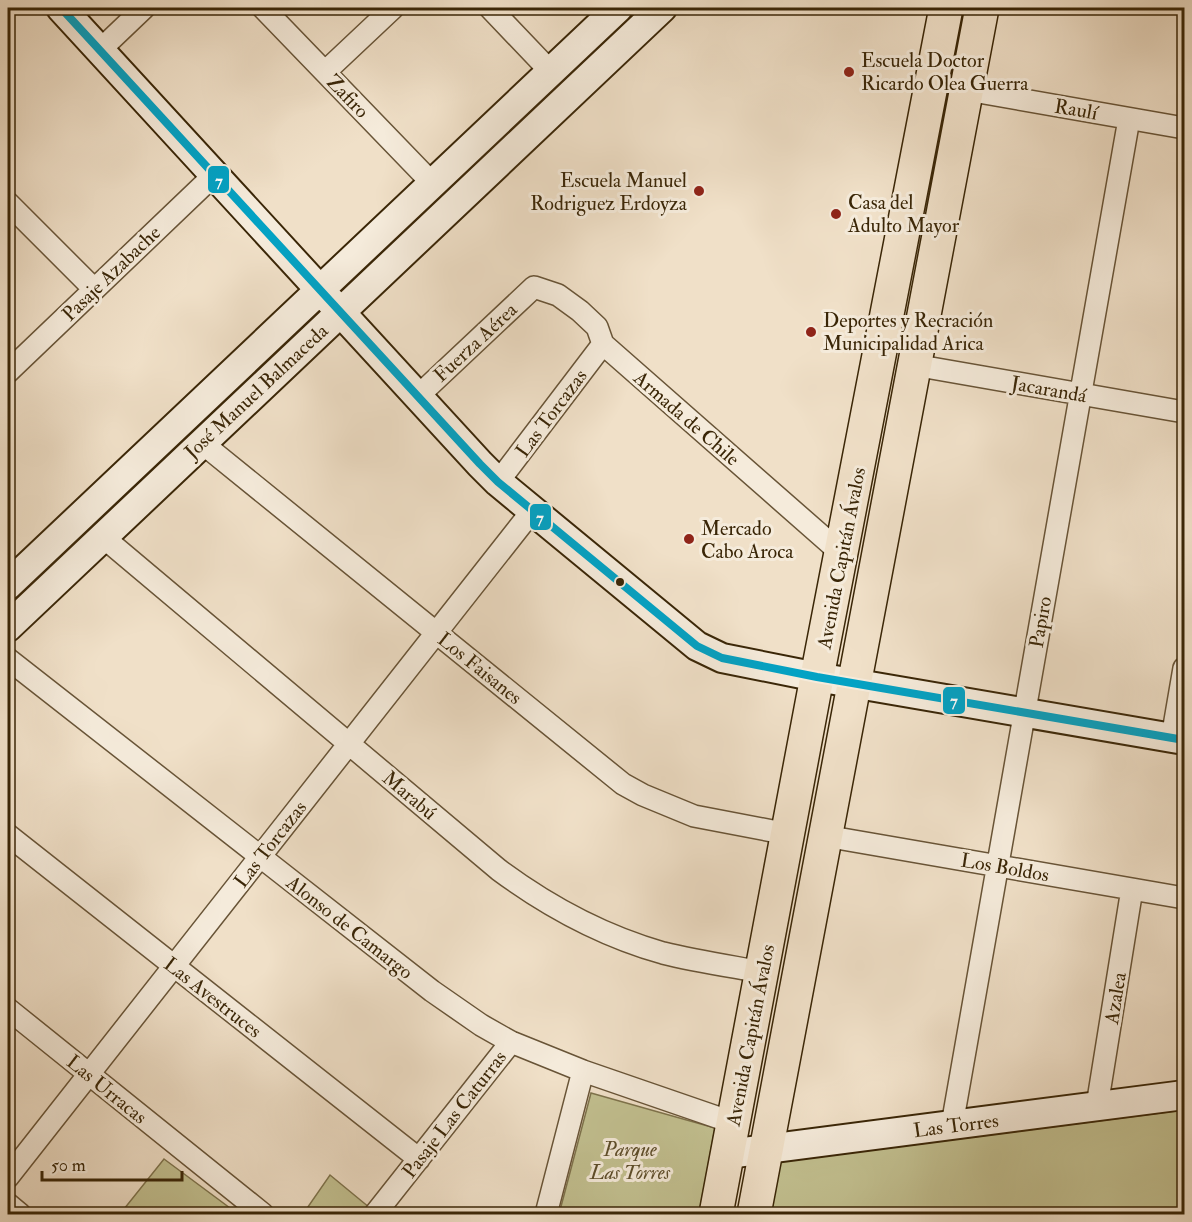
<svg xmlns="http://www.w3.org/2000/svg" width="1192" height="1222" font-family="'IM FELL Double Pica',serif">
<style>
.green{fill:#c2c090;stroke:#7e734c;stroke-width:1.5}
.lines{fill:none;stroke-linecap:round;stroke-linejoin:round}
.street-casing{stroke:#685437;stroke-width:24}
.secondary-casing{stroke:#3a2607;stroke-width:32}
.highway-casing{stroke:#3a2607;stroke-width:36}
.street{stroke:#f5ebdb;stroke-width:21}
.secondary{stroke:#f5ebdb;stroke-width:28}
.highway{stroke:#f0e0c8;stroke-width:33}
.bus-1-casing{stroke:#f5ebdb;stroke-width:12}
.bus-1{stroke:#03a2c4;stroke-width:8}
.poi-dot{fill:#8f2418;stroke:#f5ebdb;stroke-width:2}
.bus-dot{fill:#3a2607;stroke:#f5ebdb;stroke-width:2}
.labels{text-anchor:middle;stroke-width:6;stroke-linejoin:round;paint-order:stroke}
.poi-label{font-size:20px;fill:#3a2607;stroke:#f5ebdb;text-anchor:start}
.street-label{font-size:20px;fill:#3a2607;stroke:#f5ebdb}
.park-label{font-size:20px;font-style:italic;fill:#5c4c29;stroke:#f5ebdb}
.line-badge{stroke:#f5ebdb;stroke-width:2}
.badge-label{font-size:16px;text-anchor:middle;font-weight:bold;fill:#fff}
</style>
<rect width="100%" height="100%" fill="#f0e0c8"/>
<filter id="stains"><feTurbulence type="fractalNoise" baseFrequency=".00333" numOctaves="4"/><feColorMatrix values="0 0 0 0 .2 0 0 0 0 .09 0 0 0 0 .02 0 0 0 .5 -.17"/></filter>
<radialGradient id="worn" r=".72"><stop offset=".6" stop-color="#630" stop-opacity="0"/><stop offset="1" stop-color="#630" stop-opacity=".3"/></radialGradient>
<!-- green -->
<path class="green" d="M591,1093l124,35 -16,86h-140z
M1184,1110v104h-422l9,-51z
M164,1159l74,55h-118z
M330,1175l40,33 -6,6h-61z"/>
<g class="lines">
<defs>
<path id="street" d="M263,8l169,175
M490,8l61,64
M100,50l44,-42
M325,72l68,-64
M967,90l217,38
M8,203l86,86
M914,365l270,47
M8,372l206,-197
M417,397l117,-110 24,8 22,16 17,16 6,17 238,209
M202,443l421,341 20,11 51,21 94,18
M498,482l105,-138
M103,537l396,333c50,37 104,66 164,83 32,8 66,13 99,19
M8,659l424,332 49,34 30,17 72,29 151,52
M1172,738l12,-70
M8,835l411,324
M825,836l359,62
M8,1009l255,205
M1097,1106l35,-217
M952,1125l177,-1006
M8,1177l524,-666
M8,1204l12,10
M375,1214l136,-172
M546,1214l37,-143"/>
<path id="secondary" d="M61,8l419,456 18,18 199,164 25,12 95,19 367,63
M8,585l610,-577
M8,627l654,-619
M728,1154l456,-59"/>
<path id="highway" d="M716,1214l101,-537 129,-669
M754,1214l228,-1206"/>
</defs>
<!-- street casing -->
<use href="#street" class="street-casing"/>
<!-- secondary casing -->
<use href="#secondary" class="secondary-casing"/>
<!-- highway casing -->
<use href="#highway" class="highway-casing"/>
<!-- street -->
<use href="#street" class="street"/>
<!-- secondary -->
<use href="#secondary" class="secondary"/>
<!-- highway -->
<use href="#highway" class="highway"/>
<defs>
<path id="bus-1" d="M61,8l419,456 18,18 199,164 25,12 95,19 367,63"/>
</defs>
<!-- bus-1 casing -->
<use href="#bus-1" class="bus-1-casing"/>
<!-- bus-1 -->
<use href="#bus-1" class="bus-1"/>
</g>
<!-- markers -->
<g class="poi-dot">
<circle cx="849" cy="72" r="6"/>
<circle cx="699" cy="191" r="6"/>
<circle cx="836" cy="214" r="6"/>
<circle cx="811" cy="332" r="6"/>
<circle cx="689" cy="539" r="6"/>
</g>
<circle class="bus-dot" cx="620" cy="582" r="5"/>
<g class="labels">
<!-- poi labels -->
<g class="poi-label">
<text x="861" y="67">Escuela Doctor<tspan x="861" dy="23">Ricardo Olea Guerra</tspan></text>
<text x="687" y="187" text-anchor="end">Escuela Manuel<tspan x="687" dy="23">Rodriguez Erdoyza</tspan></text>
<text x="848" y="209">Casa del<tspan x="848" dy="23">Adulto Mayor</tspan></text>
<text x="823" y="327">Deportes y Recración<tspan x="823" dy="23">Municipalidad Arica</tspan></text>
<text x="701" y="535">Mercado<tspan x="701" dy="23">Cabo Aroca</tspan></text>
</g>
<!-- street labels -->
<g class="street-label">
<text transform="translate(348 96) rotate(46)" y="7">Zafiro</text>
<text transform="translate(1076 109) rotate(10)" y="7">Raulí</text>
<text transform="translate(111 273) rotate(-44)" y="7">Pasaje Azabache</text>
<text transform="translate(475 342) rotate(-43)" y="7">Fuerza Aérea</text>
<text transform="translate(1049 389) rotate(10)" y="7">Jacarandá</text>
<text transform="translate(256 391) rotate(-43)" y="7">José Manuel Balmaceda</text>
<text transform="translate(551 413) rotate(-53)" y="7">Las Torcazas</text>
<text transform="translate(687 418) rotate(41)" y="7">Armada de Chile</text>
<text transform="translate(841 558) rotate(-79)" y="7">Avenida Capitán Ávalos</text>
<text transform="translate(1040 622) rotate(-80)" y="7">Papiro</text>
<text transform="translate(480 668) rotate(39)" y="7">Los Faisanes</text>
<text transform="translate(410 795) rotate(40)" y="7">Marabú</text>
<text transform="translate(270 844) rotate(-52)" y="7">Las Torcazas</text>
<text transform="translate(1005 867) rotate(10)" y="7">Los Boldos</text>
<text transform="translate(350 927) rotate(38)" y="7">Alonso de Camargo</text>
<text transform="translate(213 997) rotate(38)" y="7">Las Avestruces</text>
<text transform="translate(1115 998) rotate(-81)" y="7">Azalea</text>
<text transform="translate(750 1035) rotate(-79)" y="7">Avenida Capitán Ávalos</text>
<text transform="translate(107 1089) rotate(39)" y="7">Las Urracas</text>
<text transform="translate(454 1114) rotate(-52)" y="7">Pasaje Las Caturras</text>
<text transform="translate(956 1125) rotate(-7)" y="7">Las Torres</text>
</g>
<!-- park labels -->
<g class="park-label">
<text x="630" y="1156">Parque<tspan x="630" dy="23">Las Torres</tspan></text>
</g>
</g>
<g class="line-badge">
<rect x="207" y="165" width="23" height="29" rx="6" fill="#03a2c4"/>
<rect x="529" y="503" width="23" height="28" rx="6" fill="#03a2c4"/>
<rect x="942" y="686" width="24" height="29" rx="6" fill="#03a2c4"/>
</g>
<g class="badge-label">
<text x="219" y="186">7</text>
<text x="540" y="523">7</text>
<text x="954" y="706">7</text>
</g>
<!-- margin -->
<rect width="1192" height="1222" fill="none" stroke="#f0e0c8" stroke-width="30"/>
<rect x="9" y="9" width="1174" height="1204" fill="none" stroke="#3a2607" stroke-width="3"/>
<rect x="15" y="15" width="1162" height="1192" fill="none" stroke="#3a2607" stroke-width="1.5"/>
<!-- scale -->
<path d="M42 1171v9h140v-9" fill="none" stroke="#3a2607" stroke-width="3"/>
<text x="51" y="1171" font-size="18" fill="#3a2607" stroke="#f5ebdb" stroke-width="4.5" paint-order="stroke">50 m</text>
<rect width="100%" height="100%" filter="url(#stains)"/>
<rect width="100%" height="100%" fill="url(#worn)"/>
</svg>
